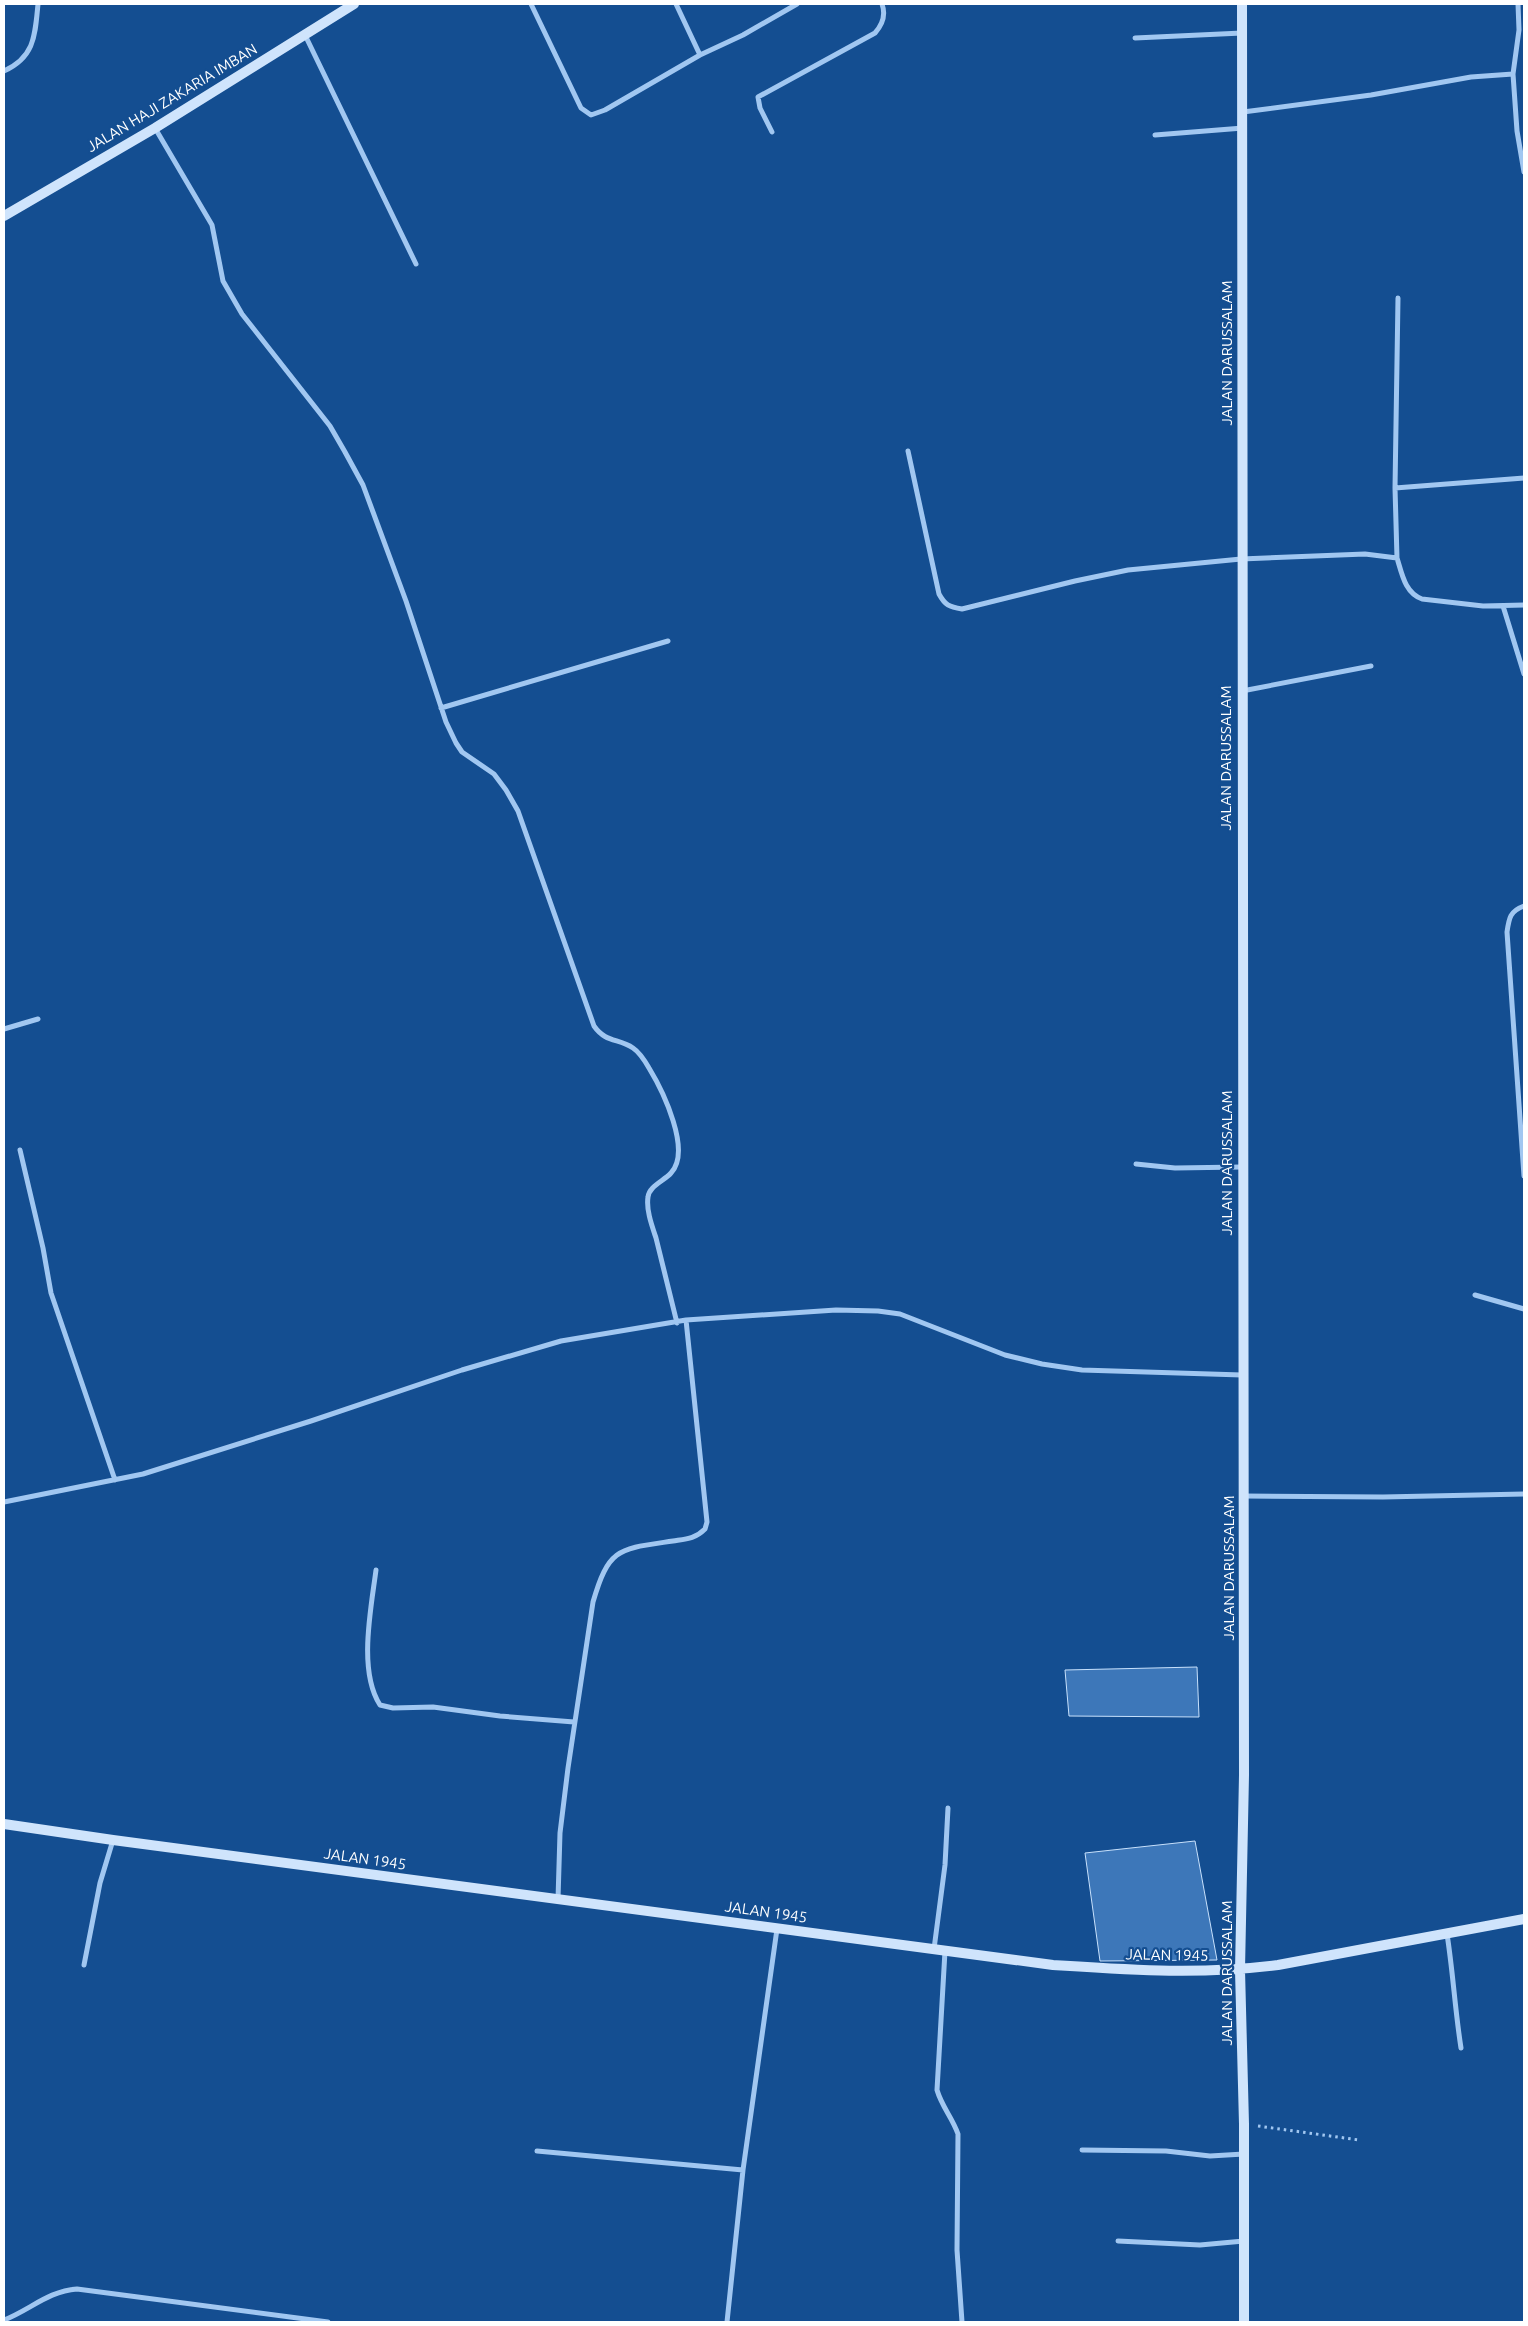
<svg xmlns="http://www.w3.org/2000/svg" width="1528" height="2326" font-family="Ubuntu,sans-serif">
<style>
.building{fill:#3d77b9;stroke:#c8e1fc}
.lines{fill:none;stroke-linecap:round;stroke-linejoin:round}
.path{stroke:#a1c7f1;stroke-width:3;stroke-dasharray:2.5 4;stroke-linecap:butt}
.street{stroke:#a1c7f1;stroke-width:5}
.secondary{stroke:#cfe4fc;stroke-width:10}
.labels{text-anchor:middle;stroke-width:4.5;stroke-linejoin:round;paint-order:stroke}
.street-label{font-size:15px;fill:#fff;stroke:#144e91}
</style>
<rect width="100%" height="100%" fill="#144e91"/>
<!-- building -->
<path class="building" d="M1197,1667l2,50 -130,-1 -4,-46z
M1195,1841l22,119 -117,1 -15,-108z"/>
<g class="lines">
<!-- path -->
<path class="path" d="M1258,2126l101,14"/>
<!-- street -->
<path class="street" d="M531,4l50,104 10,7 14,-5 95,-55
M676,4l24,51 43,-20 54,-31
M305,35l111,229
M1135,38l107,-5
M4,71c31,-14 31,-36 34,-67
M1513,74l6,-44 -1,-26
M1243,112l128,-17 100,-18 42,-3 4,57 7,41
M155,128l57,97 11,56 19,33 88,112 15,26 18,33 43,116 40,121 10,21 6,9 32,22 12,16 12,21 76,215c12,17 24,12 39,22 6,4 12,13 16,20 14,23 43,83 22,105 -7,8 -22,13 -23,24 -2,13 4,29 8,41 7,28 14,56 21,85
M772,132l-12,-24 -2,-11 117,-64c8,-9 11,-18 7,-29
M1155,135l88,-7
M908,451l31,143c6,11 10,13 23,15l113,-28 53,-11 113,-11 124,-5 32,4c5,16 8,35 25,41l61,7 41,-1
M1395,488l129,-10
M1397,558l-2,-70 3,-190
M1503,606l21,68
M1242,691l129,-25
M441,708l227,-67
M1524,906c-14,5 -15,12 -17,26l17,244
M4,1029l34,-10
M20,1150l23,98 8,45 64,187
M1136,1164l39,4 66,-1
M1475,1295l49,14
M1244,1496l139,1 141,-3
M4,1502l139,-28 168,-53 151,-51 99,-29 125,-21 150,-10 42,1 22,3 105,41 37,9 40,6 160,5
M376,1570c-5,39 -18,101 4,135l13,3 40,-1 67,9 74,6
M558,1899l2,-66 8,-65 25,-166c16,-55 26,-53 80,-61 13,-2 22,-2 32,-12l2,-7 -21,-202
M1447,1934c6,38 8,76 14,114
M934,1949l11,-84 3,-57
M945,1951l-8,139c5,17 15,27 21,44l-1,116 5,72
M84,1965l16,-82 13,-43
M1082,2150l84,1 44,5 34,-2
M537,2151l206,19
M1118,2241l82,4 44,-4
M4,2320c26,-10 44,-29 73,-31l251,33
M727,2322l16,-152 34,-241"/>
<!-- secondary -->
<path class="secondary" d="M1242,4l2,1771 -4,195 4,154v198
M4,216l151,-88 199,-124
M4,1824l109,16 940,125c78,5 147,10 225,0l246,-46"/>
</g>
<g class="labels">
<!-- street labels -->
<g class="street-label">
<text transform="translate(172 98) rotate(-31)" y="5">JALAN HAJI ZAKARIA IMBAN</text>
<text transform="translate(1227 353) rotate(-90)" y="5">JALAN DARUSSALAM</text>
<text transform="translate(1226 758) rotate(-90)" y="5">JALAN DARUSSALAM</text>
<text transform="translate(1227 1163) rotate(-90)" y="5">JALAN DARUSSALAM</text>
<text transform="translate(1229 1568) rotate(-90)" y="5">JALAN DARUSSALAM</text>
<text transform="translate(365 1859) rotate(8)" y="5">JALAN 1945</text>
<text transform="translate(766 1912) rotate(8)" y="5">JALAN 1945</text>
<text transform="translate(1167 1955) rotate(1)" y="5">JALAN 1945</text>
<text transform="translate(1227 1973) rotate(-90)" y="5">JALAN DARUSSALAM</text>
</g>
</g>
<!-- border -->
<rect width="1528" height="2326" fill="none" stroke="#ffffff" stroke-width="10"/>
</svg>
